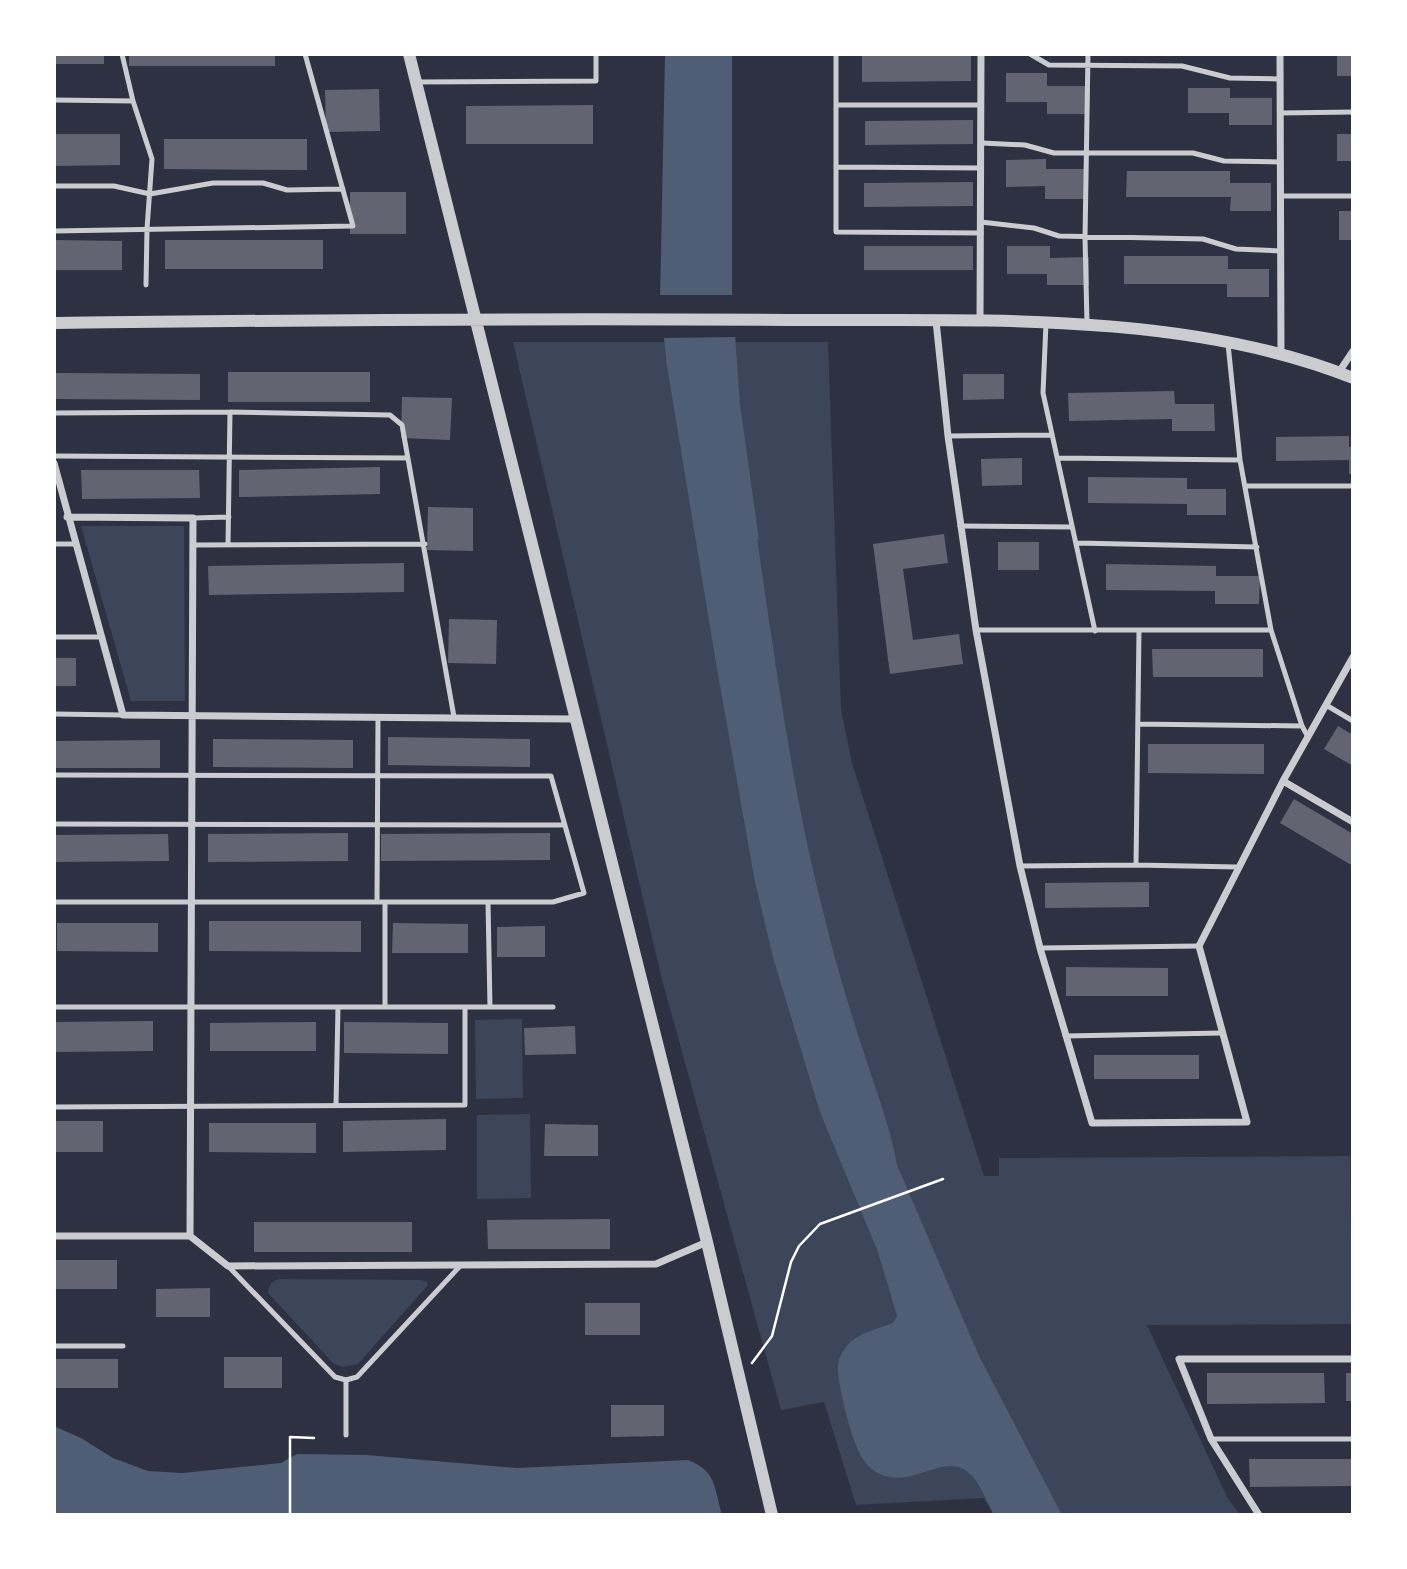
<svg xmlns="http://www.w3.org/2000/svg" width="1407" height="1569" font-family="Lora,serif">
<style>
.green{fill:#3c4559}
.water{fill:#4f5d75}
.pier{fill:#2d3142}
.building{fill:#626471}
.lines{fill:none;stroke-linecap:round;stroke-linejoin:round}
.path{stroke:#fff;stroke-width:2.5}
.service{stroke:#caccd0;stroke-width:5}
.minor{stroke:#caccd0;stroke-width:7}
.tertiary{stroke:#caccd0;stroke-width:12}
</style>
<rect width="100%" height="100%" fill="#2d3142"/>
<!-- green -->
<path class="green" d="M513,342h315l13,367 11,54 132,413h15v-18l351,-2 2,168 -205,1 80,172 13,18h-246l-10,-17 -128,7 -32,-103 -43,8 -120,-434z
M184,526l1,175h-54l-50,-175z
M522,1019l1,79 -47,1 -1,-79z
M530,1114l1,84 -54,1v-84z
M281,1279l141,1 5,2 1,3 -70,79 -15,3 -9,-3 -66,-71c1,-9 4,-13 13,-14z"/>
<!-- water -->
<path class="water" d="M665,54h67v237l8,114 19,135 -2,-1c19,126 35,253 67,376 11,46 25,93 40,138 12,37 26,73 33,112l82,191 83,159h-68c-9,-16 -16,-40 -33,-47 -23,-10 -53,21 -83,5 -8,-4 -15,-12 -18,-19 -9,-17 -23,-70 -22,-88 0,-6 4,-14 8,-19 11,-14 31,-18 47,-24l4,-7 -19,-64 -58,-140 -46,-151 -19,-79 -38,-213 -50,-303 -7,-64z
M54,1426l27,12 32,20 35,13 34,2 99,-10 16,-9 70,1 150,13 171,-8c29,11 26,28 34,55h-668z"/>
<!-- pier -->
<path class="pier" d="M659,295h77l3,42 -78,1z"/>
<!-- building -->
<path class="building" d="M54,54h50v10h-50z
M129,54h146v12h-146z
M1337,54h16v22h-16z
M862,55h109v26l-109,1z
M1006,73h41v13h42v28h-42v-12h-41z
M1188,88h42v10h42v27h-43v-12h-41z
M379,89l1,42 -54,1 -1,-42z
M593,105v39h-127v-38z
M973,120v24l-108,1v-24z
M54,134h66v31l-66,1z
M1337,134h16v27h-16z
M164,139h143v31l-143,-1z
M1046,159v10h41v30h-42v-13l-39,1v-27z
M1127,171h103v12h41v28h-41l1,-14h-105z
M973,182v24l-109,1v-24z
M350,192h56v42h-56z
M1339,211h14v29h-14z
M54,240l68,1v29h-68z
M165,240h158v29h-158z
M864,246h109v24h-109z
M1007,246h43v12l39,-1v28h-42v-11h-40z
M1124,256h104v13h41v28h-42v-13h-103z
M228,372h142v30h-142z
M56,373l144,1v26l-144,-1z
M963,374h41v25l-41,1z
M1174,391l1,13h39l1,27h-43v-12l-103,2 -1,-28z
M402,397l50,1 -2,42 -49,-2z
M1349,436v11h4v27h-4v-14l-73,1v-24z
M1022,458v27l-40,1 -1,-27z
M380,467v27l-141,3v-27z
M81,470h118l1,28 -118,1z
M1088,477l99,1v11h39v26h-39v-11l-99,-1z
M428,507l45,1v43l-46,-1z
M944,534l4,29 -45,6 10,71 46,-6 4,30 -73,10 -17,-130z
M998,542h41v28h-41z
M404,563v29l-195,3 -1,-29z
M1106,564l110,2v10h44l-1,28h-44v-13l-109,-1z
M449,619l48,1 -1,44 -48,-1z
M1152,649h111v28h-110z
M54,658h22v28h-22z
M1338,726l15,9v31l-29,-17z
M388,737l142,2v28l-142,-2z
M213,739l140,1v28l-140,-1z
M160,740v28h-106v-27z
M1148,744h116v30l-116,-1z
M1294,799l59,35v32l-73,-43z
M348,833v28l-140,1v-28z
M550,833v27l-169,1v-27z
M168,834l1,27 -115,1v-27z
M1149,882v25l-104,1v-25z
M209,921h152v31l-152,-1z
M57,923h101v29l-101,-1z
M393,923l75,1v29h-76z
M545,926v31h-48v-30z
M1066,967l102,1v28h-102z
M153,1021v30l-99,1v-30z
M316,1022v29h-106v-28z
M344,1022l104,1v31l-104,-1z
M575,1026l1,28 -51,1 -1,-27z
M1094,1055h105v24h-105z
M446,1119v31l-103,2v-31z
M54,1121h49v31h-49z
M209,1123h107v30l-107,-1z
M545,1124l53,1v31h-54z
M610,1219v30h-122l-1,-29z
M254,1222h158v30h-158z
M54,1260h63v29h-63z
M210,1288v29h-54v-28z
M585,1303h55v32h-55z
M224,1357h58v31h-58z
M54,1359h64v29h-64z
M1207,1373h117l1,30 -118,1z
M1346,1373h7v28h-7z
M611,1405h53v31l-53,1z
M1249,1459h104v27l-103,1z"/>
<g class="lines">
<!-- path -->
<path class="path" d="M752,1363l20,-27 19,-74 8,-16 21,-22 123,-45
M290,1515v-78l24,1"/>
<!-- service -->
<path class="service" d="M122,54l11,47 19,58 -5,70 -1,56
M836,54v178l145,1
M1030,54l19,11 133,1 48,12 50,1
M416,82l180,-1v-27
M54,100l79,1
M836,105h145
M1280,113l73,-1
M982,143l43,2 29,8h139l31,8 56,1
M836,167l145,1
M54,186h60l36,8 63,-11h50l24,7 56,-1
M1280,196h73
M981,222l53,6 25,8 144,3 33,10 45,2
M54,231l299,-5 -48,-172
M1046,323l-3,70 52,238
M1087,324l-2,-86 3,-184
M1228,344l12,116 31,170 31,96 6,11
M54,413l176,-1 160,3 12,10 52,292
M948,436l104,-1
M54,456l354,2
M1059,458l181,2
M1245,486h108
M193,518l36,-1
M960,526l112,1
M1077,543l180,4
M54,544h21
M193,545l232,-1
M228,545l2,-133
M976,630h295
M54,637h46
M1326,705l27,16
M54,714l69,1
M1138,724l164,2
M54,775l497,1 33,117 -31,9h-499
M54,824l510,1
M1136,865l3,-235
M1020,866l116,-1 101,2
M377,902l1,-184
M385,902v105
M488,902l2,105
M1040,948l159,-2
M54,1007h499
M1065,1036l157,-3
M336,1106l2,-99
M54,1107l411,-2v-98
M228,1266l107,111 11,3 11,-3 104,-112
M54,1346h69
M346,1435v-55
M1211,1439h142"/>
<!-- minor -->
<path class="minor" d="M1280,54l1,300
M936,321l12,115 28,194 44,236 20,82 52,175 155,-1 -48,-176 84,-165 70,-124
M980,322l1,-268
M1339,372l14,-21
M54,463l69,252 452,4
M67,517l126,1 -3,718 38,30 428,-2 51,-22
M1283,781l70,41
M54,1236h136
M1259,1515l-48,-76 -32,-80h174"/>
<!-- tertiary -->
<path class="tertiary" d="M409,54l298,1188 65,273
M54,323c245,-3 490,-5 735,-3 180,1 395,-10 564,58"/>
</g>
<!-- border -->
<rect width="1407" height="1569" fill="none" stroke="#ffffff" stroke-width="112"/>
</svg>
